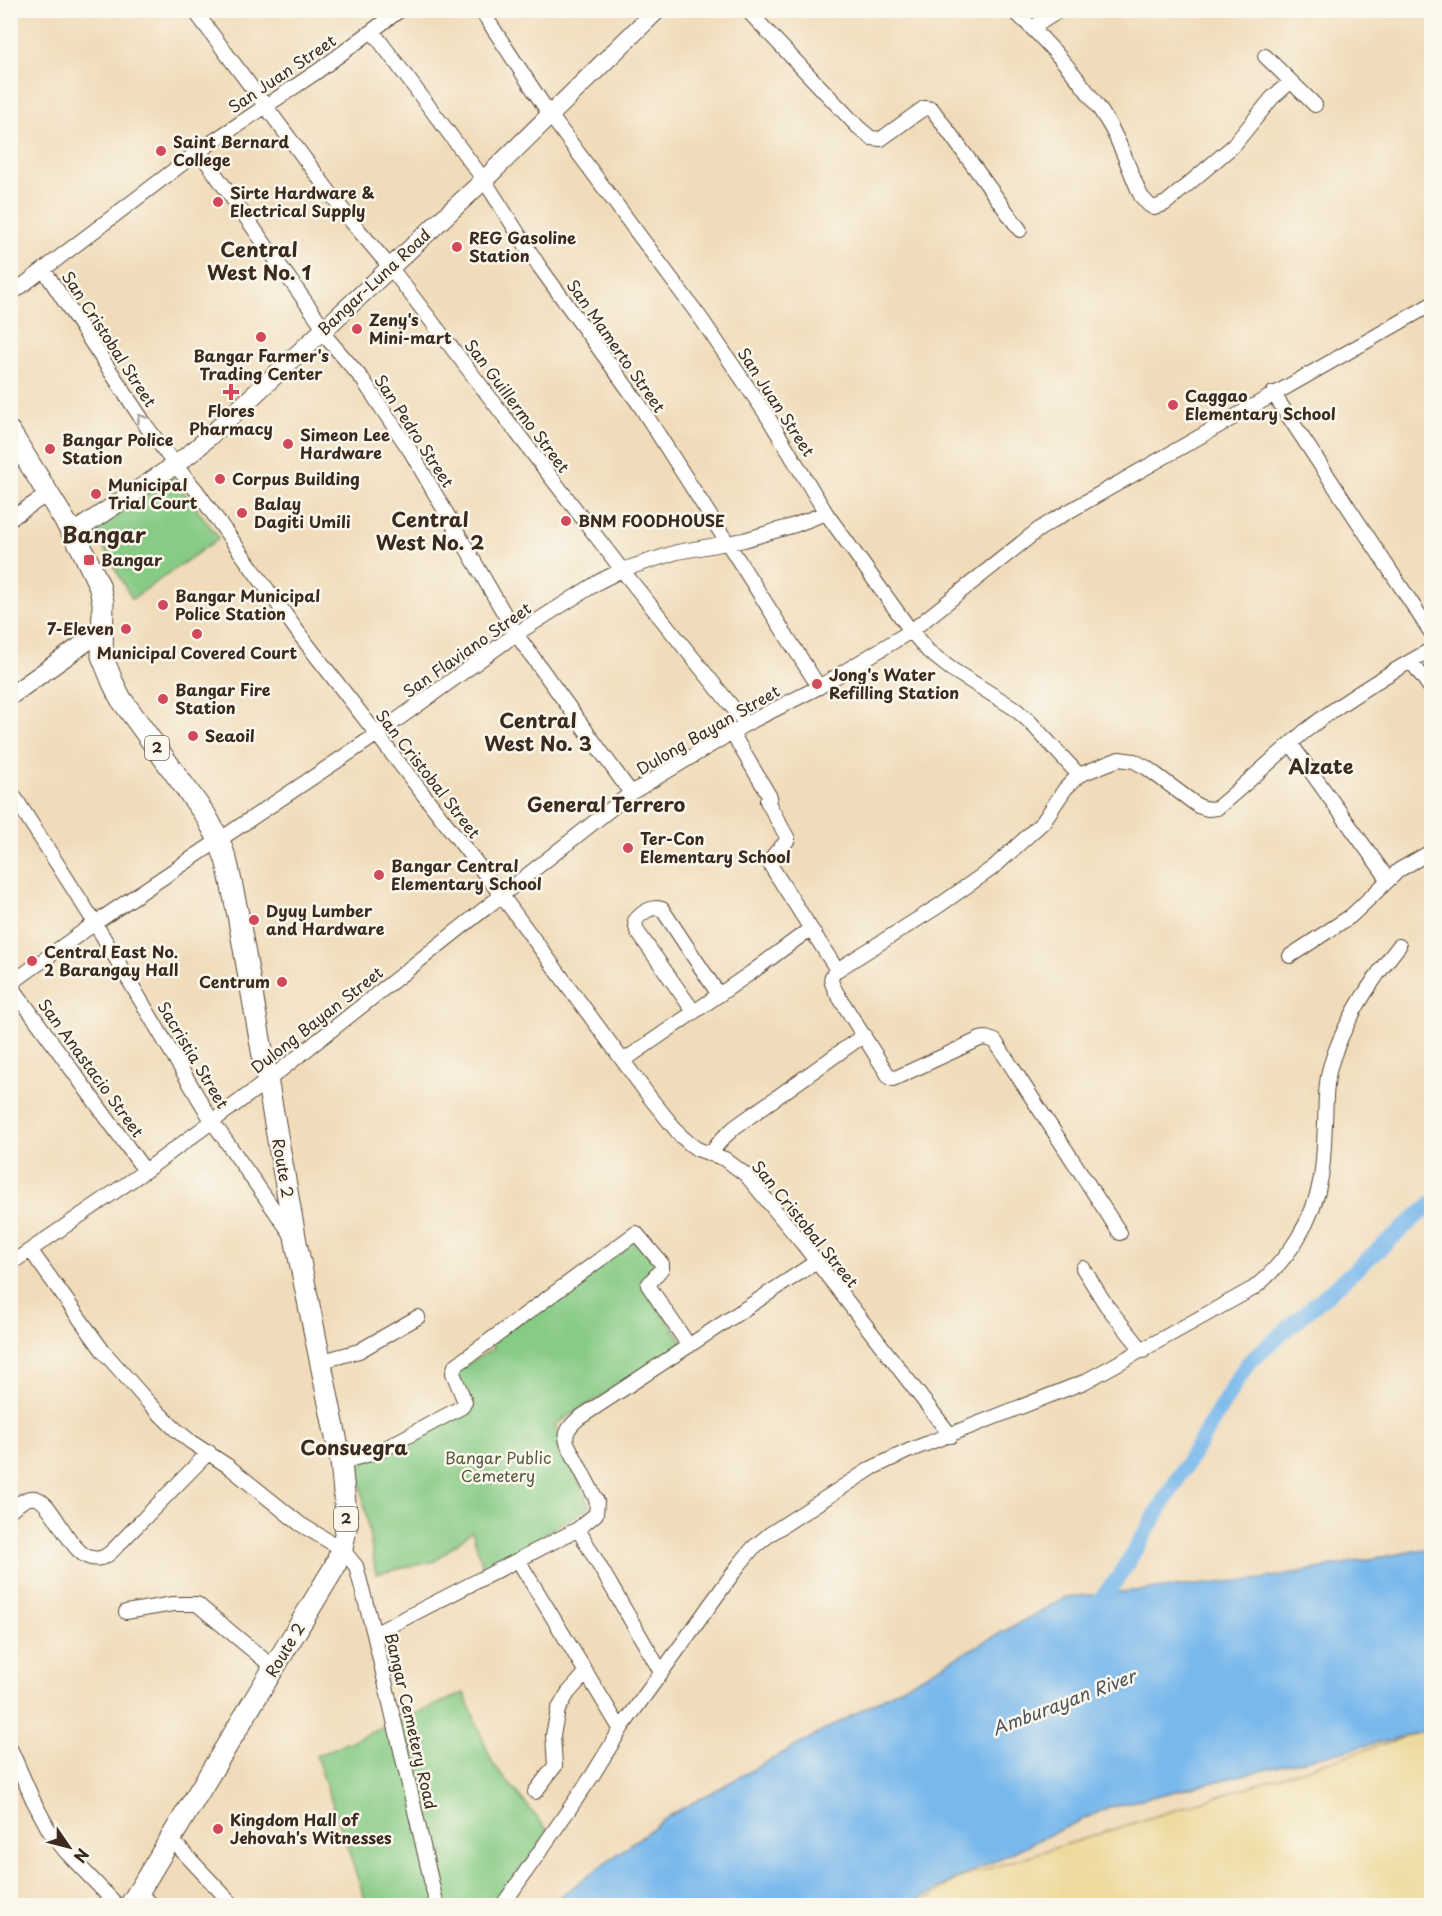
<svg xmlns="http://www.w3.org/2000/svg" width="1442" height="1916" font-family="'Playpen Sans',sans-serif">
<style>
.green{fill:#87cb85;stroke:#617a52;stroke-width:1.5}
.sand{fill:#eeda9e;stroke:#94825e;stroke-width:1.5}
.water{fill:#78b8ec;stroke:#5a7185;stroke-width:1.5}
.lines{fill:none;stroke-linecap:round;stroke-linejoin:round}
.river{stroke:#78b8ec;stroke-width:16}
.minor-casing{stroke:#564535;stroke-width:16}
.major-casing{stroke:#564535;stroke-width:20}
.highway-casing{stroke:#564535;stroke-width:23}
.minor{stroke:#fff;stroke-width:14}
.major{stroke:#fff;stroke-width:18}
.highway{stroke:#fff;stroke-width:21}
.oneway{stroke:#a79f9a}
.poi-dot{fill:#d1495b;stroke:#fbf7ec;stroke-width:2}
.labels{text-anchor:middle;stroke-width:5;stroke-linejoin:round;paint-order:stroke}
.shield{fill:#fbf7ec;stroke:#75685c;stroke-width:1.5}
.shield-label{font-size:15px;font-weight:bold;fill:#3b2a1e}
.street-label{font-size:16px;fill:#3b2a1e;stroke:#fbf7ec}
.poi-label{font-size:16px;font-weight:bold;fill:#3b2a1e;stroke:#fbf7ec;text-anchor:start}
.park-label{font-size:16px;fill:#525a3d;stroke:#fbf7ec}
.water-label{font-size:18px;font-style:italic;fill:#4d555c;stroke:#fbf7ec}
.quarter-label{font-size:20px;font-weight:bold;fill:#3b2a1e;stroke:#fbf7ec}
.district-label{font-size:22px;font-weight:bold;fill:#3b2a1e;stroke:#fbf7ec}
</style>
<rect width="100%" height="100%" fill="#fbf7ec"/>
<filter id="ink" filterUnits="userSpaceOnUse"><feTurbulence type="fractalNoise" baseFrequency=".0167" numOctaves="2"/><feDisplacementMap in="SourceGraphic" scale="12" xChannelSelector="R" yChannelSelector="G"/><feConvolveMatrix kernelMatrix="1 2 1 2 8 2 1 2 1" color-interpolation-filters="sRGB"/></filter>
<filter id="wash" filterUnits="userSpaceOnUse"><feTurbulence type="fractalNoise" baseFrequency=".008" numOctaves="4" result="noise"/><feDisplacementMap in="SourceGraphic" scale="24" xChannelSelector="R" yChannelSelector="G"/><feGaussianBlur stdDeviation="1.35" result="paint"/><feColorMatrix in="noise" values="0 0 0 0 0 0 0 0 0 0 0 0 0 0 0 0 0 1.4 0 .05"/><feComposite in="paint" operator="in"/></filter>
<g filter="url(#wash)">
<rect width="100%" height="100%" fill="#f0dcba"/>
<!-- green -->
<path class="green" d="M170,474l49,64 -87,61 -37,-67z
M635,1237l23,31 -15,19 42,57 -130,81 35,82 -106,63 -12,-39 -37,30 -59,13 -18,-109 110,-59 -13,-34 39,-24 -3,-5z
M464,1693l29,71 56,68 -52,73h-130l-51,-149z"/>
<!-- sand -->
<path class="sand" d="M1422,1732l9,1v172l-513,1 38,-27z"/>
<!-- water -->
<path class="water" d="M1431,1548v185l-9,-1 -313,75 -153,72 -47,26h-360l120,-89 397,-219 196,-18z"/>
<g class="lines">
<!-- river -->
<path class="river" d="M1092,1610l26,-32 129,-214 185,-161"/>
</g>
</g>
<g filter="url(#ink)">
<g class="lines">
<defs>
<path id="minor" d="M194,10l157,211 39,46 232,303 124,154
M481,10l69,105 152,205 64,94 60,99 85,118 17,20 23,18 63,39 16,14 49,53
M747,10l111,117 13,11 10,1 43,-31 8,1 88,121
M1013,10c37,34 70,71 96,114 13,22 21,48 32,72l8,9 5,3 12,-5 67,-57 39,-48 18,-16
M1032,28l28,-18
M373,32l111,148 55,86 100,138 180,283
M1265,56l50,49
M199,151l125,177
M44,270l103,157 28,38 21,25 104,145 202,261 149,203 30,37 9,8 7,5 28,10 21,16 57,69 148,192
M10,295l189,-144 119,-80 82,-61
M321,331l42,49 48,72 105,182 115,159
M1273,393l159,241
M10,519l38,-25
M1411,661l21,29
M732,733l38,64 -3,4 21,38c-5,9 -19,15 -17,27l66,104
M1291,744l97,135
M10,790l85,133 117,198 79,113
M1290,956l61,-40 48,-46 33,-19
M10,984l85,-61 281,-188 140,-101 84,-53 22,-11 55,-18 67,-12 51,-15 31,-12
M10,984l135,187
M694,1012l-57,-81 -2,-10c6,-8 17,-16 27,-12l57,86
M623,1061l129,-89 58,-43
M710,1154l12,-15 13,-12 129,-92
M1120,1233l-125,-192 -9,-3 -6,1 -87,40 -3,-1 -54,-86c-5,-10 -8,-14 1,-22l100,-63 57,-40 49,-45 22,-33 14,-14 40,-16 15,2 13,7 51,38 10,3 9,-1c30,-25 58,-51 87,-76 40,-32 83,-58 128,-83
M31,1251l72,100 45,51 26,26 17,14 37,24 72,58 42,25 14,17 18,68 63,272
M10,1264l135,-93 122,-90 364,-288 115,-69 73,-37 92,-56 127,-101 14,-9 380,-217
M1083,1268l23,37 37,46
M319,1362l40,-11 59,-34
M341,1462l37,-10 84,-45 3,-5 -12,-29 2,-7 181,-133 26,31v4l-14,17 41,61
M10,1510c6,-4 13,-11 20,-12 24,-6 39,68 70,60 8,-1 14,-9 19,-14l90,-92
M578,1529l83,143
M518,1560l100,165 4,2 117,-162 14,-17 17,-14 102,-66 36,-17 176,-69 170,-94c34,-28 60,-67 67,-111 3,-17 3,-37 4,-54 1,-19 0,-41 6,-59 13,-43 40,-83 68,-118
M126,1612l47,-8h24l77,64
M374,1634l204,-105 18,-15 1,-13 -30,-58c-3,-11 4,-18 12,-25l237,-156
M10,1748l23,52 17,32 17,21 51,53
M535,1792l20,-26 -2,-31 5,-25 10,-17 18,-20
M171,1839l63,67
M138,1893l16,13
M502,1906l90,-130 30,-49"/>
<path id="major" d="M73,533l102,-68 21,-16 288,-269 173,-170
M10,696l93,-66"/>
<path id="highway" d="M10,432l71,115 18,38 4,17 -1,54 11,27 8,16 85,117 13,24 8,23 11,52 58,327 45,220 6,62 -5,25 -8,19 -204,338"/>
</defs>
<!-- minor casing -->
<use href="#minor" class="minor-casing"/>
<!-- major casing -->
<use href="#major" class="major-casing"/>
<!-- highway casing -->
<use href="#highway" class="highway-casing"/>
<!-- minor -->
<use href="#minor" class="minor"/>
<!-- major -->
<use href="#major" class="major"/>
<!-- highway -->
<use href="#highway" class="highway"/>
</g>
<!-- one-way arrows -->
<defs><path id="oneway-chevron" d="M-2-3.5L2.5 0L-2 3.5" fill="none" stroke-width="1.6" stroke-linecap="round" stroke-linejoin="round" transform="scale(1.5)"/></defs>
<use class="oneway" href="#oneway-chevron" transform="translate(141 418) rotate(-123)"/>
</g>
<!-- markers -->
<g class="poi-dot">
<circle cx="161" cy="151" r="6"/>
<circle cx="218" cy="202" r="6"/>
<circle cx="457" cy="247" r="6"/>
<circle cx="357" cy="329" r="6"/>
<circle cx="261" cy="337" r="6"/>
<path d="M228 383h6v6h6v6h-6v6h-6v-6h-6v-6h6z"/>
<circle cx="1173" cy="405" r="6"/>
<circle cx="288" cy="444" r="6"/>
<circle cx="50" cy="449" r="6"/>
<circle cx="220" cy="479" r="6"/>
<circle cx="96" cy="494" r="6"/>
<circle cx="242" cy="513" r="6"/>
<circle cx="566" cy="521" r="6"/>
<rect x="83" y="554" width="12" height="12" rx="3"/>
<circle cx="163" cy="605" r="6"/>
<circle cx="126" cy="629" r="6"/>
<circle cx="197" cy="634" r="6"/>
<circle cx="817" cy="684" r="6"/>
<circle cx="163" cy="699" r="6"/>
<circle cx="193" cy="736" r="6"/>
<circle cx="628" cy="848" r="6"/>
<circle cx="379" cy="875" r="6"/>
<circle cx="254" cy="920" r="6"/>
<circle cx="32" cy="961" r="6"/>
<circle cx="282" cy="982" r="6"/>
<circle cx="218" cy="1829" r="6"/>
</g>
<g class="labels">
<!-- shield labels -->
<g class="shield">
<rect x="145" y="736" width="24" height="24" rx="4.5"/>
<rect x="334" y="1507" width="24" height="24" rx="4.5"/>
</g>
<g class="shield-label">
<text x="157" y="753">2</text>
<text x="346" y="1524">2</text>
</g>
<!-- street labels -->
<g class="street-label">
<text transform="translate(282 74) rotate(-34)" y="6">San Juan Street</text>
<text transform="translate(374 282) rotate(-43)" y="6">Bangar-Luna Road</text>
<text transform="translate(109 339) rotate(57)" y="6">San Cristobal Street</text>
<text transform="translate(616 346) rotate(55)" y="6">San Mamerto Street</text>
<text transform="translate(776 402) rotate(57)" y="6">San Juan Street</text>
<text transform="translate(517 406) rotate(53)" y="6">San Guillermo Street</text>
<text transform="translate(414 431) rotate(57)" y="6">San Pedro Street</text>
<text transform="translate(467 650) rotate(-35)" y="6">San Flaviano Street</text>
<text transform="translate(708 730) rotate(-30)" y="6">Dulong Bayan Street</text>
<text transform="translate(428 774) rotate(52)" y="6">San Cristobal Street</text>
<text transform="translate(317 1020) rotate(-38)" y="6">Dulong Bayan Street</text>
<text transform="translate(193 1055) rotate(59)" y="6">Sacristia Street</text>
<text transform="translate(91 1068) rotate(54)" y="6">San Anastacio Street</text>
<text transform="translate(283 1168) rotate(80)" y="6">Route 2</text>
<text transform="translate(805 1224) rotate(51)" y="6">San Cristobal Street</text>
<text transform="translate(285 1650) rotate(-59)" y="6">Route 2</text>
<text transform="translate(411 1721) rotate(77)" y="6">Bangar Cemetery Road</text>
</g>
<!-- poi labels -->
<g class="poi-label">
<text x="173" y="148">Saint Bernard<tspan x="173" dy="18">College</tspan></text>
<text x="230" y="199">Sirte Hardware &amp;<tspan x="230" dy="18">Electrical Supply</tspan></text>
<text x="469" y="244">REG Gasoline<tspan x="469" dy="18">Station</tspan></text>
<text x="369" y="326">Zeny's<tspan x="369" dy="18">Mini-mart</tspan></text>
<text x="261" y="362" text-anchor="middle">Bangar Farmer's<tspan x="261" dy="18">Trading Center</tspan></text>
<text x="1185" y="402">Caggao<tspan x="1185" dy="18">Elementary School</tspan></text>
<text x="231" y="417" text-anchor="middle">Flores<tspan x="231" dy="18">Pharmacy</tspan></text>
<text x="300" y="441">Simeon Lee<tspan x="300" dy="18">Hardware</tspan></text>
<text x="62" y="446">Bangar Police<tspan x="62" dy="18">Station</tspan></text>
<text x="232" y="485">Corpus Building</text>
<text x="108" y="491">Municipal<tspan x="108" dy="18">Trial Court</tspan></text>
<text x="254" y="510">Balay<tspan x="254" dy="18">Dagiti Umili</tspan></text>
<text x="578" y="527">BNM FOODHOUSE</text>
<text x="101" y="566">Bangar</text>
<text x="175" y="602">Bangar Municipal<tspan x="175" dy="18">Police Station</tspan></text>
<text x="114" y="635" text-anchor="end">7-Eleven</text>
<text x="197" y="659" text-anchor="middle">Municipal Covered Court</text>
<text x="829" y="681">Jong's Water<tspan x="829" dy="18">Refilling Station</tspan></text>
<text x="175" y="696">Bangar Fire<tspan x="175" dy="18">Station</tspan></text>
<text x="205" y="742">Seaoil</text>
<text x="640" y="845">Ter-Con<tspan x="640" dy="18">Elementary School</tspan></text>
<text x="391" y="872">Bangar Central<tspan x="391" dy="18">Elementary School</tspan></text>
<text x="266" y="917">Dyuy Lumber<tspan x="266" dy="18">and Hardware</tspan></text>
<text x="44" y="958">Central East No.<tspan x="44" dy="18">2 Barangay Hall</tspan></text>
<text x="270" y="988" text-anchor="end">Centrum</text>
<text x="230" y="1826">Kingdom Hall of<tspan x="230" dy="18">Jehovah's Witnesses</tspan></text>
</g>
<!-- park labels -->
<g class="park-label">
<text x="498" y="1464">Bangar Public<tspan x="498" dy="18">Cemetery</tspan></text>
</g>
<!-- water labels -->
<g class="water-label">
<text transform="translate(1064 1703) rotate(-21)" y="6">Amburayan River</text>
</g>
<!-- quarter labels -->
<g class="quarter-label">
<text x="259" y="257">Central<tspan x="259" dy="23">West No. 1</tspan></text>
<text x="430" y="527">Central<tspan x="430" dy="23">West No. 2</tspan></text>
<text x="538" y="728">Central<tspan x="538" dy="23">West No. 3</tspan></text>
<text x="1321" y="774">Alzate</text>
<text x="606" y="812">General Terrero</text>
<text x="354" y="1455">Consuegra</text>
</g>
<!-- district labels -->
<g class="district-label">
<text x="104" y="543">Bangar</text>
</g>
</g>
<!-- margin -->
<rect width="1442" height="1916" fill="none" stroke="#fbf7ec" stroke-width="36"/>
<!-- north arrow -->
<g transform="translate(69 1847) rotate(125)" stroke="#fbf7ec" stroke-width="4.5" paint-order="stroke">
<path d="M0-4.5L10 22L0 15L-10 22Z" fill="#3b2a1e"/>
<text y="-9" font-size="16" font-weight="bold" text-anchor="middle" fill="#3b2a1e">N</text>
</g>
</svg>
